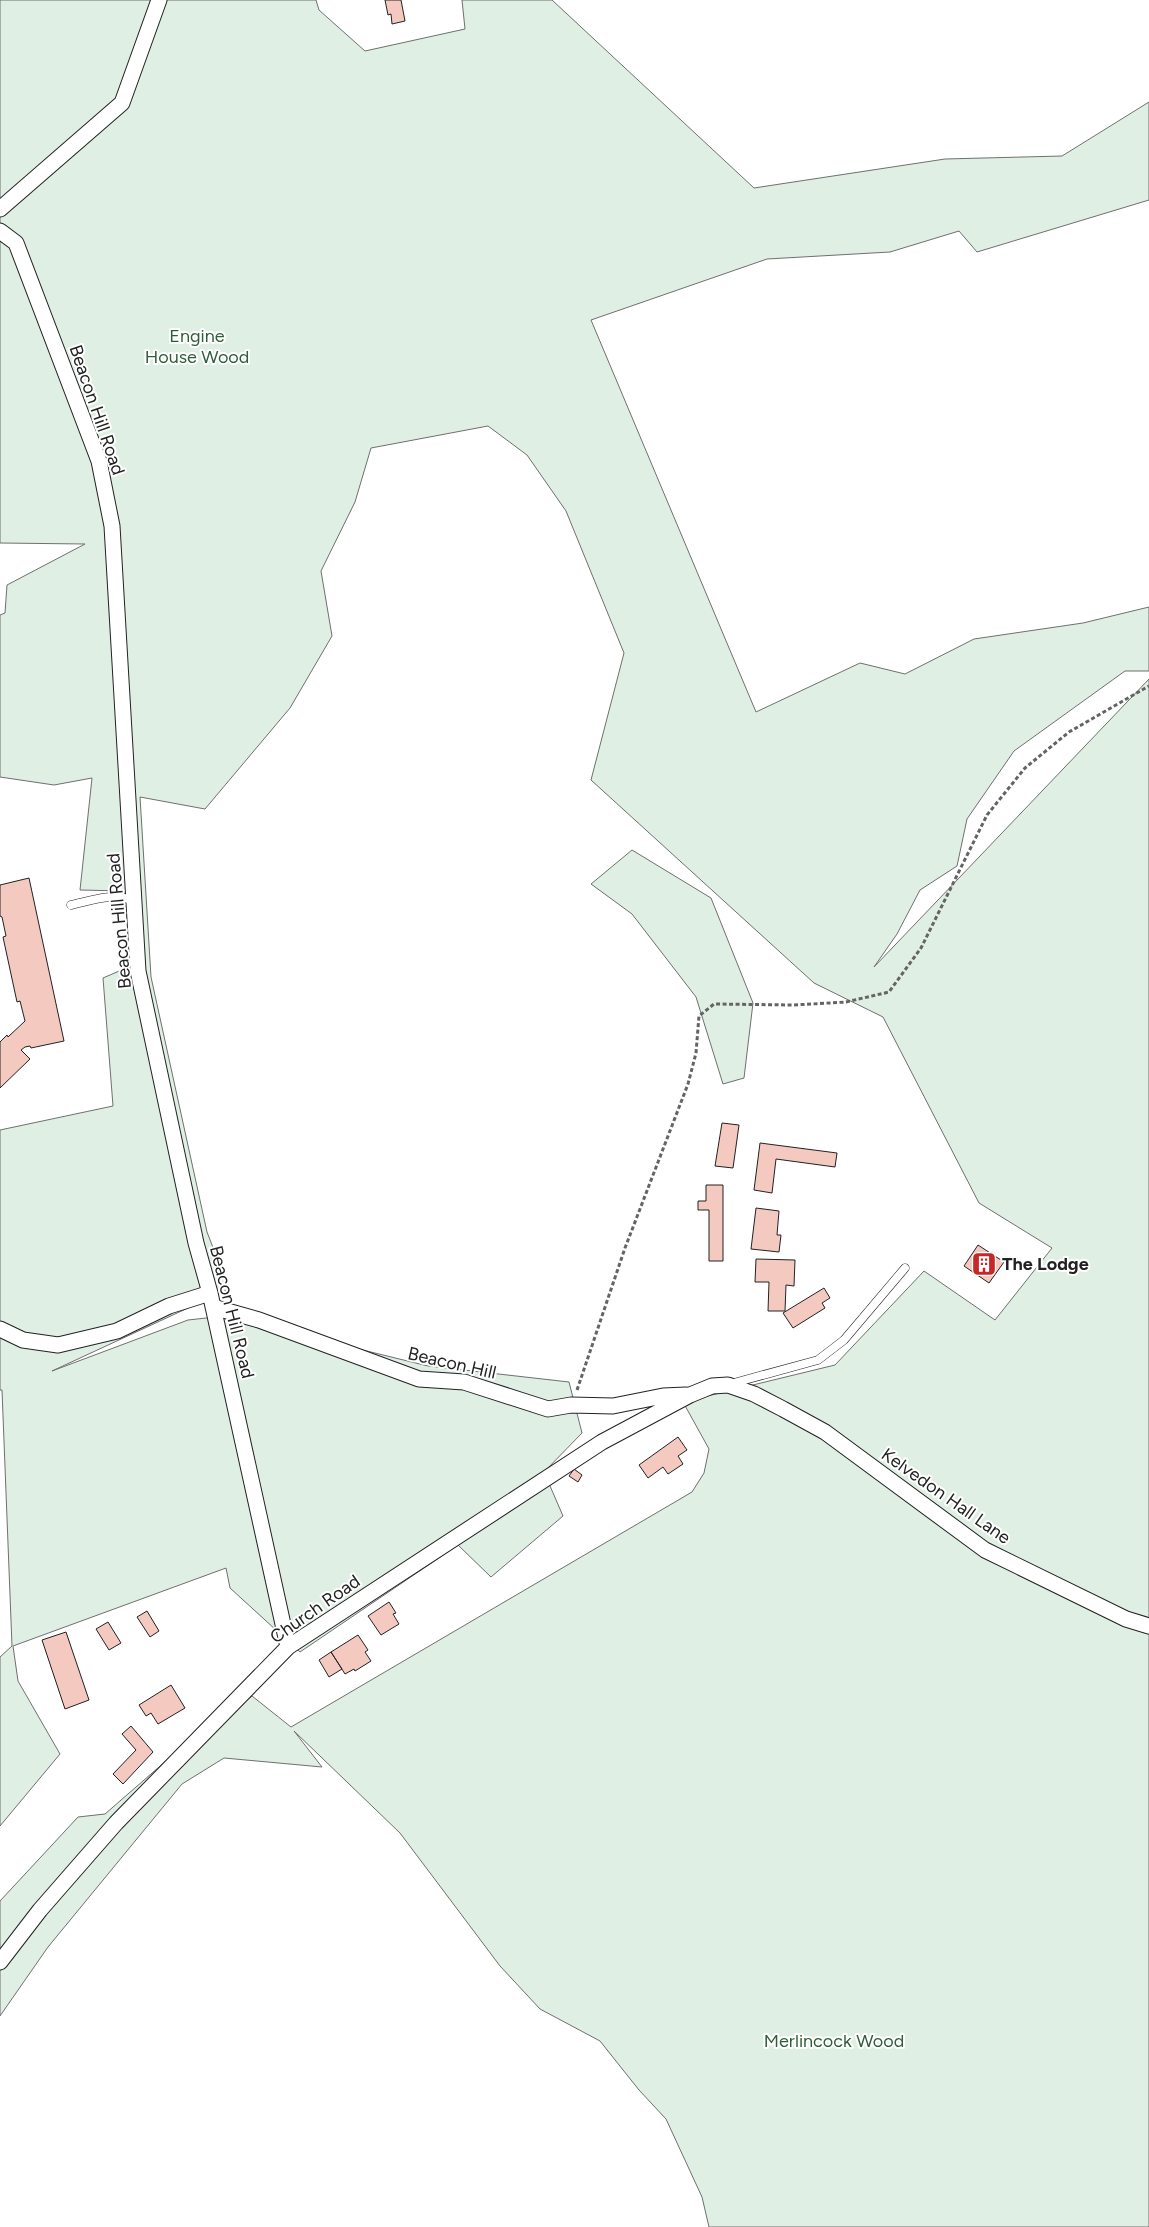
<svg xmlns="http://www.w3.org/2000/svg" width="1149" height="2227" font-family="Figtree,sans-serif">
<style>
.green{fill:#e0efe3;stroke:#6f6f6f}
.building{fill:#f3c9c0;stroke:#222}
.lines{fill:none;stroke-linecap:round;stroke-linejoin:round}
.lane-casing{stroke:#222;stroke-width:9}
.street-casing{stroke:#222;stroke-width:17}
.path{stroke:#646464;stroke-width:3;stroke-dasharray:4 2.5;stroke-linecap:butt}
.lane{stroke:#fff;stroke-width:8}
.street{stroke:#fff;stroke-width:15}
.labels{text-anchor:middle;stroke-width:4;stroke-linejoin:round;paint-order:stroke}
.park-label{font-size:18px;fill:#2f5e38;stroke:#fff}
.street-label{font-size:18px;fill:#222;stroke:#fff}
.poi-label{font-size:18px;font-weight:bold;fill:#222;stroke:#fff;text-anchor:start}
</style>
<rect width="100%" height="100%" fill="#fff"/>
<!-- green -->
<path class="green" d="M0,0h316l3,10 46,41 100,-22 -3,-29h90l202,188 191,-29 117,-3 87,-54v98l-172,52 -18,-21 -69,21 -123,7 -176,61 165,392 104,-49 45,11 69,-35 109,-16 66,-16v64h-24l-111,80 -47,68 -10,47 -37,24 -23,44 -23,33 275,-288v1548h-440l-7,-30 -36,-78 -27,-29 -39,-49 -60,-32 -40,-43 -100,-133 -106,-102 28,36 -98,-9 -42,26 -134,163 -48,69v-115l78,-84 27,-3 85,-74 62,-44 39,31 401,-235 12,-19 5,-24 -26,-47 152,-37 89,-94 71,49 57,-72 -73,-45 -96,-186 -69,-34 -223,-203 33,-127 -58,-142 -39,-56 -39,-29 -117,22 -16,54 -34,69 11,65 -42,72 -85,101 -65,-12 11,180 56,255 22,57 -177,82 136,-51 36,-4 204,50 141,16 13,51 -38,39 19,44 -72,61 -33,-32 -158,107 -70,-64 -4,-20 -213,78 5,35 42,73 -60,72v-169l12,-11 -10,-256h-2v-260l113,-24 -10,-128 30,-13 -9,-74 -44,-1 12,-112 -38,7 -54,-8v-162l5,-2 2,-28 78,-41 -85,-1z
M632,850l79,48 42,105 -9,75 -21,6 -27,-87 -64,-83 -41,-30z"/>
<!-- building -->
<path class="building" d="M385,0h16l4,21 -13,3 -1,-10 -3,1z
M29,878l35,163 -33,7 -1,-2 -5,1 -4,3 9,9 -30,29v-46l7,-7 1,2 17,-16 -5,-20 -3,1 -14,-65 3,-1 -4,-19 -2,-1v-31z
M722,1123l17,2 -6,43 -18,-2z
M760,1143l77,10 -2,14 -59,-8 -4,34 -18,-3z
M706,1185h17v76h-14v-51h-11v-9h8z
M756,1208l23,3 -2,24h4l-2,17 -28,-3z
M978,1245l26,17 -15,21 -25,-17z
M756,1259l39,1 -1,26 -8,-1 -1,26h-17l1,-29h-14z
M824,1288l6,10 -8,5 3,5 -32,20 -10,-15z
M678,1437l9,13 -9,6 5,8 -15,10 -5,-7 -15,11 -9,-13z
M574,1469l8,6 -4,7 -9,-6z
M389,1602l7,11 -3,1 6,10 -18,11 -13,-19z
M147,1611l12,20 -9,6 -13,-20z
M108,1622l13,21 -12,7 -13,-21z
M66,1632l23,68 -24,9 -23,-69z
M358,1635l10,15 -3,2 6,9 -16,10 -1,-2 -9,5 -14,-22z
M331,1652l11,17 -13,8 -10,-17z
M171,1685l14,23 -27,16 -7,-11 -5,3 -7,-11z
M131,1726l22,26 -30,32 -10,-10 23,-24 -14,-16z"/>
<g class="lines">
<defs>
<path id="lane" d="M71,905c22,-5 42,-13 63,-4
M730,1384l88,-24 26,-20 61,-72"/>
<path id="street" d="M0,209l122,-106 37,-103
M0,231l16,12 83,218 13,65 26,445 58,272 14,50 78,354
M213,1307l46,13 160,59 45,3 84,27 23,-4 42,1 50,-10 23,-1
M0,1329l23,11 35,5 59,-14 52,-25 41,-13
M0,1962l40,-52 76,-87 172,-176 314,-205 88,-47 22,-9 16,-1 26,9 29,15 42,23 160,118 141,69 23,7"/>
</defs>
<!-- lane casing -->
<use href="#lane" class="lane-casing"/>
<!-- street casing -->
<use href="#street" class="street-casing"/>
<!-- path -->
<path class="path" d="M577,1390l48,-142 63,-164 8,-31 3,-37 15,-12 80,1 52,-3 43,-10 32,-44 66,-133 38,-47 44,-36 80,-46"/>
<!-- lane -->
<use href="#lane" class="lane"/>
<!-- street -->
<use href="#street" class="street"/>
</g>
<!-- icons -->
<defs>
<symbol id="building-square" viewBox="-11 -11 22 22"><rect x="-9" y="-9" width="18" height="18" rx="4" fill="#c62828" stroke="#fff"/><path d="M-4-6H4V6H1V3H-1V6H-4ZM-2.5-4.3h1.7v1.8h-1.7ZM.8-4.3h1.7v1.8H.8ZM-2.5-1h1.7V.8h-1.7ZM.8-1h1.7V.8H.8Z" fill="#fff"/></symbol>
</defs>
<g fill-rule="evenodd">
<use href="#building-square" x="970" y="1250" width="28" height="28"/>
</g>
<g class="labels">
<!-- park labels -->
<g class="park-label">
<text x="197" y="342">Engine<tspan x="197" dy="21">House Wood</tspan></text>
<text x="834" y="2047">Merlincock Wood</text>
</g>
<!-- street labels -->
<g class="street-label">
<text transform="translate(97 410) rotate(71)" y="6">Beacon Hill Road</text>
<text transform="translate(119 921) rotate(-95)" y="6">Beacon Hill Road</text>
<text transform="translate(232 1312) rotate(76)" y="6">Beacon Hill Road</text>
<text transform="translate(452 1363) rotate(13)" y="6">Beacon Hill</text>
<text transform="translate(946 1496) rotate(35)" y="6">Kelvedon Hall Lane</text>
<text transform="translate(315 1609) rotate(-35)" y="6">Church Road</text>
</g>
<!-- poi labels -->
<g class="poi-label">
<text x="1002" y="1270">The Lodge</text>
</g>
</g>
</svg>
